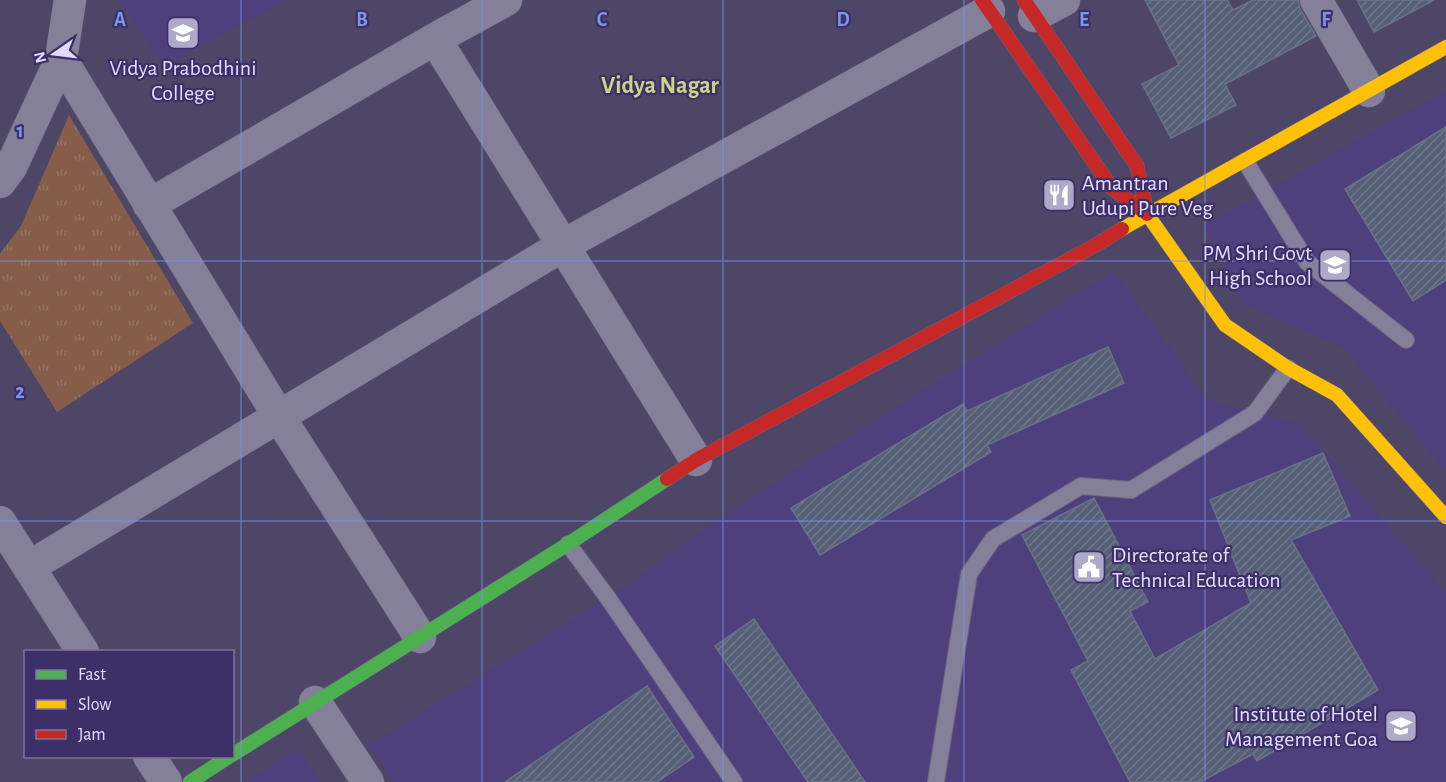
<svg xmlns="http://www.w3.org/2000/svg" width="1446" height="782" font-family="'Alegreya Sans',sans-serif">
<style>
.built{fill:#4e407c}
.grass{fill:url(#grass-tufts)}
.building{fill:url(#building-hatch);stroke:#687189;stroke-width:1.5}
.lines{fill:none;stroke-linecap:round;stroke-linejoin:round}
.lane-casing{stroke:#6b6480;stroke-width:18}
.street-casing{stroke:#6b6480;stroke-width:33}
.fast-casing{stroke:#6b6480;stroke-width:15}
.slow-casing{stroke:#6b6480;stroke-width:15}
.jam-casing{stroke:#6b6480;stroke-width:15}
.lane{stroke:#85809a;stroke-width:16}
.street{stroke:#85809a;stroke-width:32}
.fast{stroke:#4caf50;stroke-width:14}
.slow{stroke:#ffc107;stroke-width:14}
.jam{stroke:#c62828;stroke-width:14}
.grid{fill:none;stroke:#7f95ec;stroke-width:1.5;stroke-opacity:0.55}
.labels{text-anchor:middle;stroke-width:4.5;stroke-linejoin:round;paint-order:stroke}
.poi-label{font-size:22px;fill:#e1dcff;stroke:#3d2f67;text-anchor:start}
.neighbourhood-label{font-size:24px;font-weight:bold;fill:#cdd385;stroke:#3d2f67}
.grid-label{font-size:20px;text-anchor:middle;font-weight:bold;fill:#7f95ec;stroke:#3d2f67;stroke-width:4.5;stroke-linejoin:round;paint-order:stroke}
</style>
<defs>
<pattern id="grass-tufts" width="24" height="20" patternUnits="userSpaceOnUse" patternTransform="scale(1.5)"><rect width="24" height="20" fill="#855d49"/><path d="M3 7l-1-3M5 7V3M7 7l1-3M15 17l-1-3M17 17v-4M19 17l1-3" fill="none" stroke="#967464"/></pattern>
<pattern id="building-hatch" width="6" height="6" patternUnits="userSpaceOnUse" patternTransform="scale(1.5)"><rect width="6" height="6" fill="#556077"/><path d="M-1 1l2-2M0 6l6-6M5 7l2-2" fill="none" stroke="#6d768b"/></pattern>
</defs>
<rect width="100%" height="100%" fill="#4e4666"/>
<!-- built -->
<path class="built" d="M119,0h168l-123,66z
M1446,90v382l-103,-125 -98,-42 -41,-79z
M1114,271l93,129 92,24 147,168v190h-1052l-25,-37 239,-147 128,-91z
M298,749l22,33h-75z"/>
<!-- grass -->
<path class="grass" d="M69,115l124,208 -136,89 -57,-91v-67l21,-28z"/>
<!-- building -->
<path class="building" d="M1145,0h82l6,10 20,-10h45l2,9 16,27 -91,48 11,21 -65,33 -29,-54 37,-19z
M1357,0h77l-60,32z
M1446,127v153l-33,21 -68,-112z
M1108,347l16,36 -137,62 4,7 -171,103 -29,-47 172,-104 4,7z
M1323,453l27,63 -59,24 87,150 -121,71 -4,-7 -53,28h-70l-59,-112 17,-9 -66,-126 72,-37 54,104 -18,9 25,48 96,-56 -41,-103z
M754,619l111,163h-57l-93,-136z
M647,686l47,71 -37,25h-152z"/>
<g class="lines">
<defs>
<path id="lane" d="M1245,161l62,101 99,78
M568,544l40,54 126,184
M936,781l33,-207 24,-35 88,-53 50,4 124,-77 33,-45"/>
<path id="street" d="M1316,0l53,91
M1034,16l30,-16
M435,39l261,421
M61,59l217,356 142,222
M0,182l11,-15 50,-108 9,-59
M149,205l286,-166 71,-39
M0,522l83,130
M29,567l533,-321 427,-235
M315,702l53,80
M149,756l17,26"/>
<path id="fast" d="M232,755l336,-211 99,-65
M190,782l40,-26"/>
<path id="slow" d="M1140,209l7,5 78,111 63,43 49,27 109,122
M1122,229l324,-182"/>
<path id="jam" d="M982,0l130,188 28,21
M1024,0l113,166 10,48
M667,479l29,-19 400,-215 26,-16"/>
</defs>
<!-- lane casing -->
<use href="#lane" class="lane-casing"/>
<!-- street casing -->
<use href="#street" class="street-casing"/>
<!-- fast casing -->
<use href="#fast" class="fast-casing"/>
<!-- slow casing -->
<use href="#slow" class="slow-casing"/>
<!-- jam casing -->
<use href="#jam" class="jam-casing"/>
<!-- lane -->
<use href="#lane" class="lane"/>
<!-- street -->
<use href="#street" class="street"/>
<!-- fast -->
<use href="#fast" class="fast"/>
<!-- slow -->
<use href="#slow" class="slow"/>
<!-- jam -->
<use href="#jam" class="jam"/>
</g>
<!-- grid -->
<path class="grid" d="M241,0v782M482,0v782M723,0v782M964,0v782M1205,0v782M0,261h1446M0,521h1446"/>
<!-- icons -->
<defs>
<symbol id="university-square" viewBox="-11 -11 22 22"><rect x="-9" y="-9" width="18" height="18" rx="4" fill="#aea8c9" stroke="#3d2f67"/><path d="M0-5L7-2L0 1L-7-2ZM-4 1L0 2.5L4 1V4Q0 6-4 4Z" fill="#fff"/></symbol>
<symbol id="restaurant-square" viewBox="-11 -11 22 22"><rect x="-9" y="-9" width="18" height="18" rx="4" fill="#aea8c9" stroke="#3d2f67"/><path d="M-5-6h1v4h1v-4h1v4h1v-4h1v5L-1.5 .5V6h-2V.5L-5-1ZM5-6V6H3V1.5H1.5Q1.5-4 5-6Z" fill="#fff"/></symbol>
<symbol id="school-square" viewBox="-11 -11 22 22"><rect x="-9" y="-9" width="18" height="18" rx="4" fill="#aea8c9" stroke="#3d2f67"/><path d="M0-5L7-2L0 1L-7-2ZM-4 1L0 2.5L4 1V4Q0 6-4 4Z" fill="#fff"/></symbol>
<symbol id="civic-square" viewBox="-11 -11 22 22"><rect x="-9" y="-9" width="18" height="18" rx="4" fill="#aea8c9" stroke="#3d2f67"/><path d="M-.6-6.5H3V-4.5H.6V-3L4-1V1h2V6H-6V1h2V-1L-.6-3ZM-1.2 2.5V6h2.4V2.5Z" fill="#fff"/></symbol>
</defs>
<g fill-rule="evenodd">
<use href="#university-square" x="164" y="14" width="38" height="38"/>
<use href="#restaurant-square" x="1040" y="176" width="38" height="38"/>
<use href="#school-square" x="1316" y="246" width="38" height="38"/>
<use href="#civic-square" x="1070" y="548" width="38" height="38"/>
<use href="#university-square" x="1382" y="707" width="38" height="38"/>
</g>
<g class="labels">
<!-- poi labels -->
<g class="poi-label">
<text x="183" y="75" text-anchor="middle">Vidya Prabodhini<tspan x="183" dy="25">College</tspan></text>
<text x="1082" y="190">Amantran<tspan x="1082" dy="25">Udupi Pure Veg</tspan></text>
<text x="1312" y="260" text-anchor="end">PM Shri Govt<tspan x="1312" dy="25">High School</tspan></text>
<text x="1112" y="562">Directorate of<tspan x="1112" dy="25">Technical Education</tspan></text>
<text x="1378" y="721" text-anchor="end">Institute of Hotel<tspan x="1378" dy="25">Management Goa</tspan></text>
</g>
<!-- neighbourhood labels -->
<g class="neighbourhood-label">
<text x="660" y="93">Vidya Nagar</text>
</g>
</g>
<g class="grid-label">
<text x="120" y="26">A</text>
<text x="362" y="26">B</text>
<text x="602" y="26">C</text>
<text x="843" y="26">D</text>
<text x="1084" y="26">E</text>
<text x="1326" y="26">F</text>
<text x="20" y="137">1</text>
<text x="20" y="398">2</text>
</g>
<!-- legend -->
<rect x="24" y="650" width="210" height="108" fill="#3d2f67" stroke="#7f74a4" stroke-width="1.5"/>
<rect x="36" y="670" width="30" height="9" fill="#4caf50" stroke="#7f74a4" stroke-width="1.5"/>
<text x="78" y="680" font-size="18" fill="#e1dcff">Fast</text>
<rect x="36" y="700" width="30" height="9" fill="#ffc107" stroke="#7f74a4" stroke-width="1.5"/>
<text x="78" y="710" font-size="18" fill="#e1dcff">Slow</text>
<rect x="36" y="730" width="30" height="9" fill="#c62828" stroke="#7f74a4" stroke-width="1.5"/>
<text x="78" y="740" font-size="18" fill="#e1dcff">Jam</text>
<!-- north arrow -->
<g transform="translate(54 54) rotate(256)" stroke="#3d2f67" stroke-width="4.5" paint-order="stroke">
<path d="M0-4.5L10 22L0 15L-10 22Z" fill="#e1dcff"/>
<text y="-9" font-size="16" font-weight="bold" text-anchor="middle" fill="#e1dcff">N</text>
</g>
</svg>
